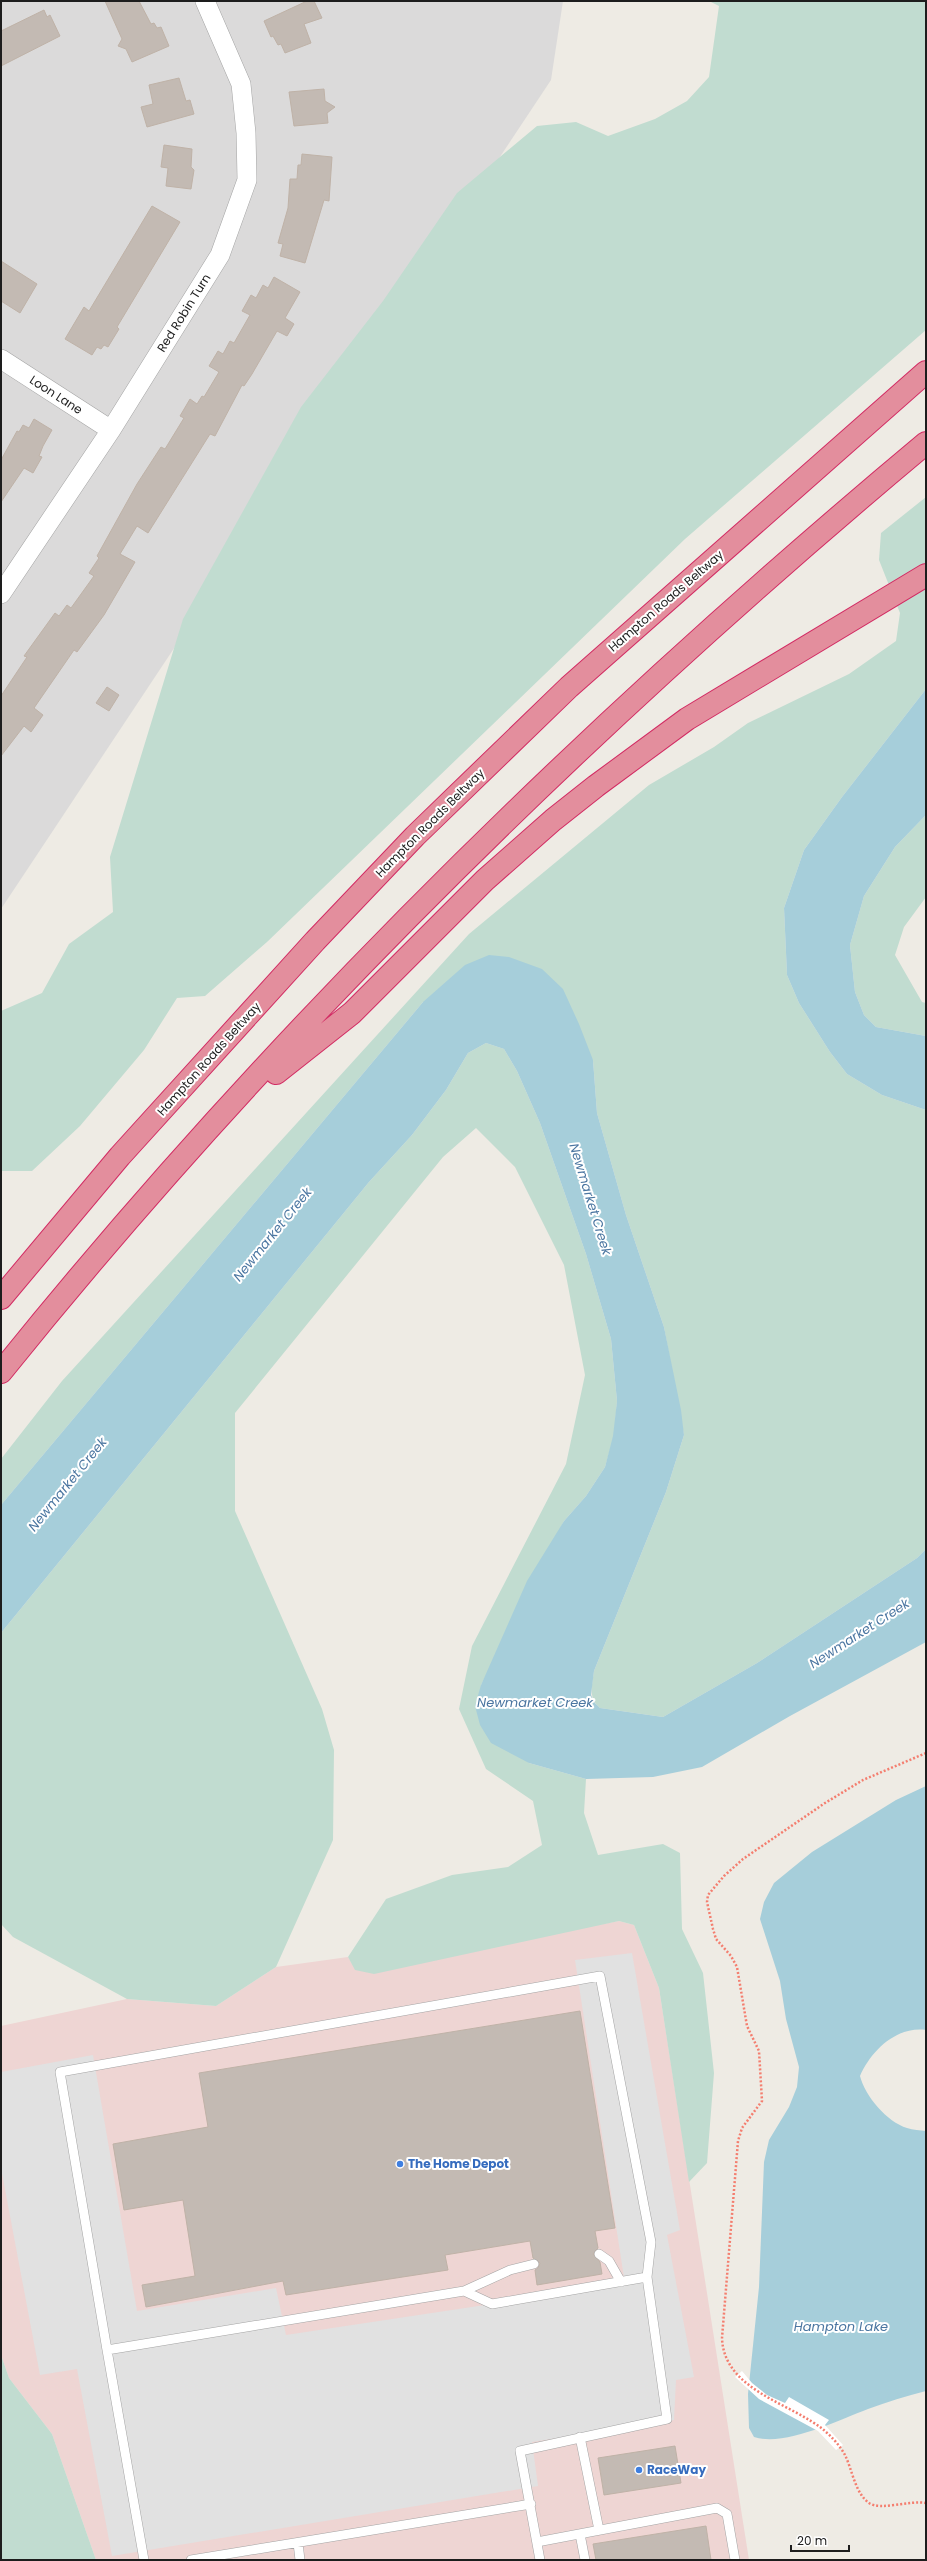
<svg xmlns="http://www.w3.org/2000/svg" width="927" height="2561" font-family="Poppins,sans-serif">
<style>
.residential{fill:#dbdada}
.commercial{fill:#eed5d3}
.wetland{fill:#c1dcd0}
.parking{fill:#e1e1e1}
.water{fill:#a6ceda}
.pier{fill:#fff}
.building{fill:#c3bab3;stroke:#bfb2a7}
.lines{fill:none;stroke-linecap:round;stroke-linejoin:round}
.lane-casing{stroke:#a4a4a4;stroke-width:10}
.street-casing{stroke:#a4a4a4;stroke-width:20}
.highway-casing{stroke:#d22b63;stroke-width:24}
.path{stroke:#f47e6f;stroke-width:2.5;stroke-dasharray:2 2;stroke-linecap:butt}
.lane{stroke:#fff;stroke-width:9}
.street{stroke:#fff;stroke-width:19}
.highway{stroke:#e38e9d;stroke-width:22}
.shop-dot{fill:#3f7fe0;stroke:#fff;stroke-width:1.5}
.labels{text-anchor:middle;stroke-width:4;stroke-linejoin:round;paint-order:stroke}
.street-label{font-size:12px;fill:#1d1d1d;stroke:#fff}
.shop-label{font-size:12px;font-weight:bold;fill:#366cbe;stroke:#fff;text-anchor:start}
.water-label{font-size:13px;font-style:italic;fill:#4b76a1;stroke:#fff}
</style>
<rect width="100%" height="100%" fill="#eeebe4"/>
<!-- residential -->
<path class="residential" d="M1,1h562l-12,79 -550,829z"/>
<!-- commercial -->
<path class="commercial" d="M619,1921l15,4 25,63 90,572h-653l-44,-126 -43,-56 -8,-23v-329l126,-27 89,7 60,-39 72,-10 8,13z"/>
<!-- wetland -->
<path class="wetland" d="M709,1h217v329l-241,209 -418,403 -62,54 -28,2 -33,52 -64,76 -48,45h-31v-160l41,-18 27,-49 44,-32 -3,-55 73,-238 118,-212 82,-106 74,-108 80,-67 39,-4 32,14 47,-17 32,-18 22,-24 10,-71z
M926,497v192l-84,108 -38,53 -20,58 3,67 12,28 31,49 17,22 35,21 44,15v439l-9,9 -160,105 -94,54 -63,-9c-12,-10 -8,-22 -6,-37l72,-179 18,-57 -20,-108 -38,-112 -29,-102 -4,-53 -170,-58 -422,503v-46l61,-78 407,-447 180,-149 65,-38 34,-24 101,-49 47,-33 4,-28 -21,-53 2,-27z
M926,815v82l-22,30 -9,28 27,47 4,1v33l-50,-9 -12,-12 -9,-23 -5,-47 14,-49 31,-49z
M486,1043l18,6 13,22 23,52 46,131 25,85 6,62 -3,35 -9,31 -19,29 -22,25 -83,164 48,78 57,16 -2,34 14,42 65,-11 17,9 2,76 21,44 11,100 -7,90 -18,19 -30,-194 -25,-63 -15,-4 -245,53 -19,-4 -7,-13 38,-58 66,-24 56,-8 34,-22 -9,-44 -47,-32 -27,-60 13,-63 94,-182 19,-89 -21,-110 -49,-98 -39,-39 -33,29 -208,256v98l87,198 12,41 -1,90 -57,127 -60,39 -89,-7 -114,-62 -12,-13v-291l368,-451 43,-47 34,-45 22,-37z
M1,2355l8,23 43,56 44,126h-95z"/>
<!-- parking -->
<path class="parking" d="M632,1953l48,277 -13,5 27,142 -18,3 -2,40 -142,22 6,44 -426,70 -35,-187 -37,6 -39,-207v-96l92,-17 44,256 139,-23 10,47 339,-51 -50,-324z"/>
<!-- water -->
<path class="water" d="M926,689v126l-31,32 -31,49 -14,49 5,47 9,23 12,12 50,9v74l-44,-15 -35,-21 -17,-22 -31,-49 -12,-28 -3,-67 20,-58 38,-53z
M489,955l20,2 33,12 21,20 16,35 14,36 4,53 29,102 38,112 17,83 3,25 -18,57 -72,179 -3,24 3,7 6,6 63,9 94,-54 160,-105 9,-9v93l-136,74 -88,51 -49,10 -67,2 -57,-16 -38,-20 -11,-18 -5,-19 6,-21 46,-104 37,-60 22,-25 19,-29 8,-31 4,-35 -6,-62 -25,-85 -46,-131 -23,-52 -13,-22 -18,-6 -18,10 -22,37 -34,45 -43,47 -368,451v-128l422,-503 42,-37z
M926,1786v244c-30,-4 -55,21 -66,46 5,20 27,46 47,52 6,2 13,2 19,3v260c-20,5 -39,11 -58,18 -30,11 -83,38 -114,28l-5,-9 -1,-34 11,-107 5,-125 5,-22 20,-33 8,-20 2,-20 -13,-48 -6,-38 -20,-62 4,-17 10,-19 38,-31 84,-52z"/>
<!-- pier -->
<path class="pier" d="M742,2371l10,12 15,12 18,8 4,-6 40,23 -4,5 18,20 -7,5 -18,-19 -59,-32 -24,-22z"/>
<!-- building -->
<path class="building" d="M105,1h34l12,23 3,-1 3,5 4,-1 8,19 -37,16 -6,-13 -8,-3 4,-7z
M307,1h7l8,17 -18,6 7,19 -26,10 -4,-9 -3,1 -5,-9 -2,1 -7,-16z
M44,10l3,7 3,-2 10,21 -59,30v-35z
M179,78l7,23 4,-1 4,14 -47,13 -6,-20 12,-3 -4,-19z
M324,89l1,12 10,6 -8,6 1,10 -34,3 -5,-34z
M164,145l28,4 -1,18 3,3 -3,19 -25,-3 2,-18 -7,-1z
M302,154l30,3 -3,44 -5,-1 -19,63 -25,-7 3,-12 -5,-1 10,-35 2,-29h7l1,-14h3z
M152,206l28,16 -63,105 2,2 -11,18 -4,-2 -3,4 -4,-2 -5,8 -27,-16 19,-32 5,4z
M1,261l36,23 -17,29 -19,-12z
M274,277l26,15 -15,26 9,6 -7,12 -10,-5 -25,43 -8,12 -2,-1 -27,51 -5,-2 -62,99 -11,-7 -17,28 15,8 -31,53 -27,37 -3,-2 -40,58 9,7 -12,17 -7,-6 -23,30v-60l26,-39 -3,-1 31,-43 4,3 8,-11 4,3 23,-32 -5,-3 10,-15 -2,-2 40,-72 24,-37 4,2 19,-31 -4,-2 10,-17 7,5 5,-8 2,1 15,-25 -10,-6 9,-15 5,3 7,-13 4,2 16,-28 -8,-4 9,-16 5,3 7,-13 5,3z
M34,419l18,11 -9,16 -4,10 3,1 -9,16 -9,-5 -23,34v-42l16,-29 2,1 4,-7 6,3z
M107,687l12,8 -10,16 -13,-8z
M580,2011l35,217 -20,3 3,17 -5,6 7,8 2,12 -65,11 -2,-15 3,-2 2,-5 -7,-5 -3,-17 -85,14 3,15 -162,25 -3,-14 -137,26 -4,-22 53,-9 -12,-76 -59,10 -11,-66 95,-17 -9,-54z
M675,2446l6,37 -77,12 -6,-37z
M706,2526l5,34h-115l-3,-16z"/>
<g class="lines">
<defs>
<path id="lane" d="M599,2254l10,7 12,21
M464,2291l46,-21 24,-6
M107,2350l-47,-278 540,-96 51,266 -4,35
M580,2437l19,93
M580,2534l5,26
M537,2542l180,-34 10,6 8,46
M298,2543l2,17
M144,2560l-37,-210 357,-59 28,13 155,-27 20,142 -147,32 20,109
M191,2560l340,-56"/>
<path id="street" d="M1,359l110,71
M1,594l110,-164 109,-175 27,-75 -1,-47 -5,-49 -36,-83"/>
<path id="highway" d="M276,1073l76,-60 133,-133 68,-60 43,-34 91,-67 239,-144
M1,1298l119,-142 195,-215 100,-105 154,-149 357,-315
M1,1372c273,-339 591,-650 925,-929"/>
</defs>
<!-- lane casing -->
<use href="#lane" class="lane-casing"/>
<!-- street casing -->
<use href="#street" class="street-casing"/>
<!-- highway casing -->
<use href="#highway" class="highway-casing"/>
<!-- path -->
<path class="path" d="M926,1753l-63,27 -38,23 -82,56 -19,17 -16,19 -1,7 6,27 3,10 15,17 6,11 10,59 12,25 3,50 -20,27 -4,13 -16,197c2,53 70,65 103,93 8,7 15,15 20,24 7,14 10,38 24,48 12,8 41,-3 57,0"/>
<!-- lane -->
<use href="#lane" class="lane"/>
<!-- street -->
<use href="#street" class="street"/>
<!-- highway -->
<use href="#highway" class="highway"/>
</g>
<!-- markers -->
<g class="shop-dot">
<circle cx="400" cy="2164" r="4"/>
<circle cx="639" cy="2470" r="4"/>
</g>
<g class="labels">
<!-- street labels -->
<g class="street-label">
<text transform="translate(184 313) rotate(-58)" y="4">Red Robin Turn</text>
<text transform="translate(56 395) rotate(33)" y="4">Loon Lane</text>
<text transform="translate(666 601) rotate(-41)" y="4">Hampton Roads Beltway</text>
<text transform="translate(430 823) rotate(-45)" y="4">Hampton Roads Beltway</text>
<text transform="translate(209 1059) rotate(-48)" y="4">Hampton Roads Beltway</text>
</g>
<!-- shop labels -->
<g class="shop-label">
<text x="408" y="2168">The Home Depot</text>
<text x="647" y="2474">RaceWay</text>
</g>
<!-- water labels -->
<g class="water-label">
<text transform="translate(591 1199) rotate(73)" y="5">Newmarket Creek</text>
<text transform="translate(272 1234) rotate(-51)" y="5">Newmarket Creek</text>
<text transform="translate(67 1484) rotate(-51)" y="5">Newmarket Creek</text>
<text transform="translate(859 1633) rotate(-33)" y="5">Newmarket Creek</text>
<text x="535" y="1707">Newmarket Creek</text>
<text x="841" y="2331">Hampton Lake</text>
</g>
</g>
<!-- border -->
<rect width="927" height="2561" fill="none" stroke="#1d1d1d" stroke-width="4"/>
<!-- scale -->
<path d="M791 2545v6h58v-6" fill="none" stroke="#1d1d1d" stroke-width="2"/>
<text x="797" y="2545" font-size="12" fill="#1d1d1d" stroke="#ffffff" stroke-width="3" paint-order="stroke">20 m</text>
</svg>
